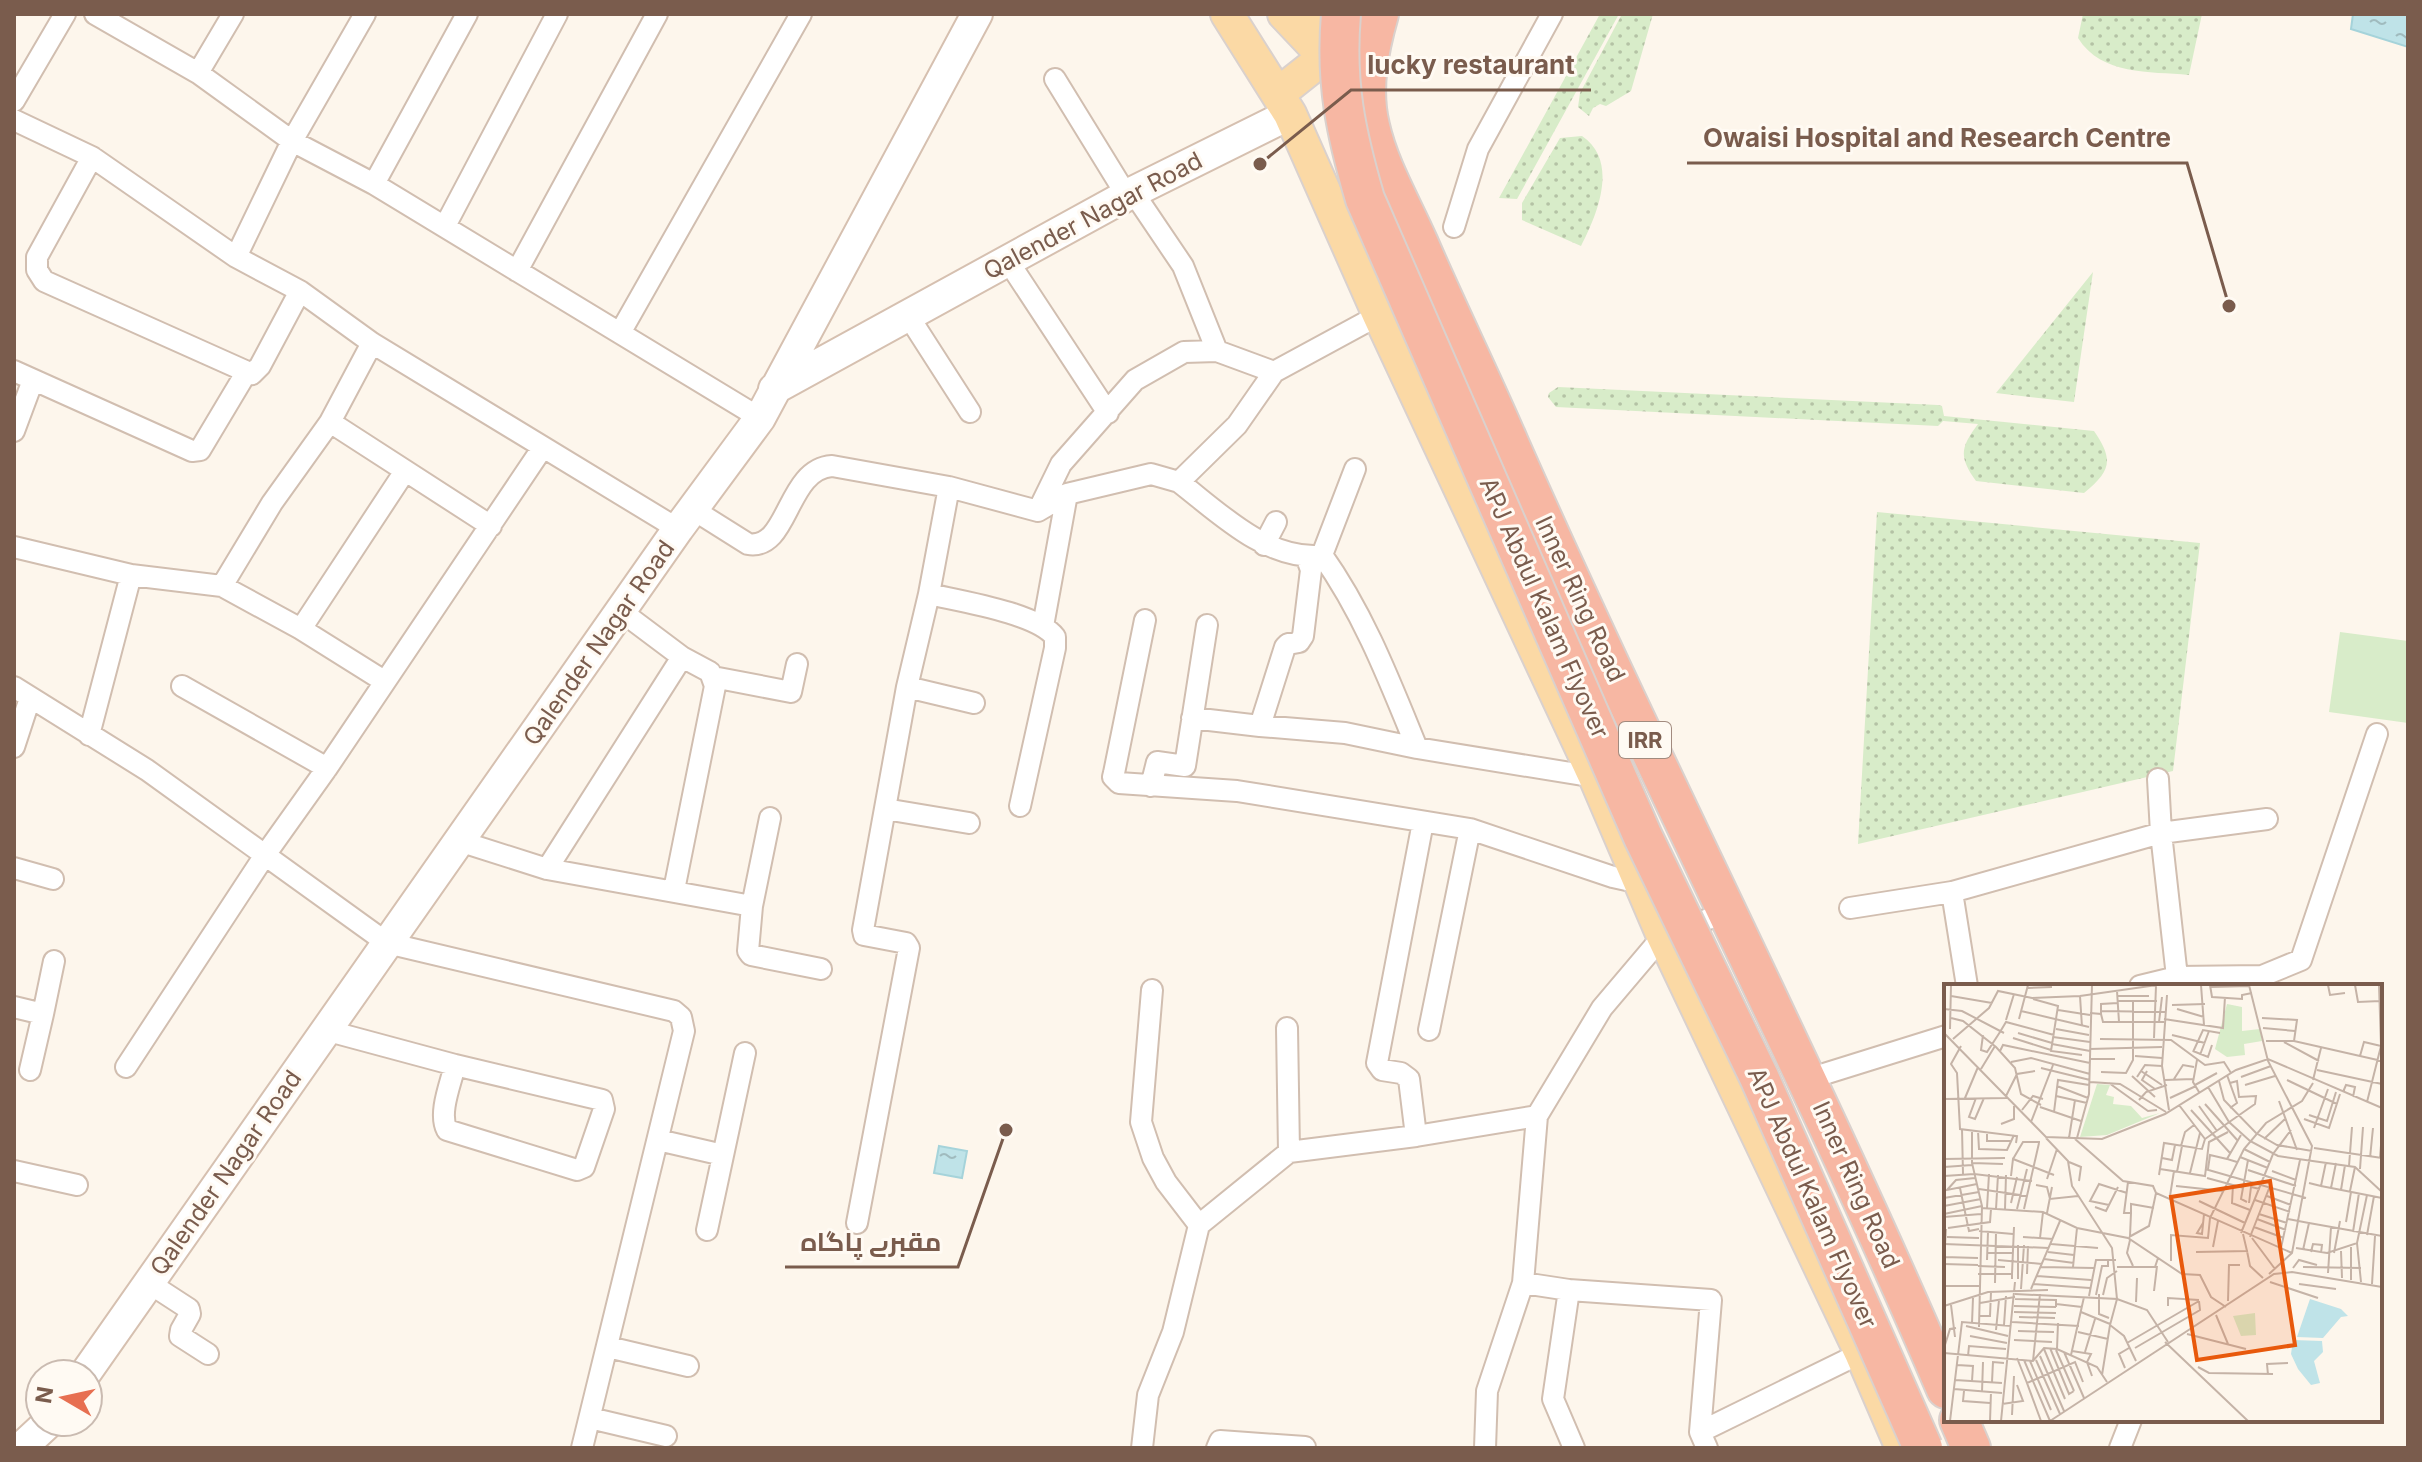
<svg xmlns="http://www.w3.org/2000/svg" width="2422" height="1462" font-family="Inter,Cairo,sans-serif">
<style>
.grass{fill:url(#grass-dots)}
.park{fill:#d8ecc9}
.water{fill:url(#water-ripples);stroke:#a5d3da;stroke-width:2}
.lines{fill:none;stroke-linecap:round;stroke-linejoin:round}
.street-casing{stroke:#d1beb0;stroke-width:24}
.secondary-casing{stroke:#d6c0b0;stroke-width:34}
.primary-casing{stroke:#dad1cd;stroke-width:36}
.highway-casing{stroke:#dad1cd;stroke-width:42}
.street{stroke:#fff;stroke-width:20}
.secondary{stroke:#fff;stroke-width:30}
.primary{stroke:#fbd9a5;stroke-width:32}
.highway{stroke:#f7b7a3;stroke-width:38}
.highway-bridge-casing{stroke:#dad1cd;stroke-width:42;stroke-linecap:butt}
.highway-bridge{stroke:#f7b7a3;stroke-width:38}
.labels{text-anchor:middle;stroke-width:6;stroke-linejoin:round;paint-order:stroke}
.shield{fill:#fffaf3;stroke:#a28b7f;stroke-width:2}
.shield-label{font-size:22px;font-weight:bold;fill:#7a5c4d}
.street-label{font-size:24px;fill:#7a5c4d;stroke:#fffaf3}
.inset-road{fill:none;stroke:#c5b3a7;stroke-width:2}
.view{fill:#e8590c;fill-opacity:0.15;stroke:#e8590c;stroke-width:4}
.inset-edge{fill:none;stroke:#7a5c4d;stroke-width:4}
.leader{fill:none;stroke:#7a5c4d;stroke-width:3}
.callout-dot{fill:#7a5c4d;stroke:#fffaf3;stroke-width:3}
.callout-label{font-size:26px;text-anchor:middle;font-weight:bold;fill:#7a5c4d;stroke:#fffaf3;stroke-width:6;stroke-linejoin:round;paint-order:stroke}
</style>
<defs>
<pattern id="grass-dots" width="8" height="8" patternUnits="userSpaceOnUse" patternTransform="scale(2)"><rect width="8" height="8" fill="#d8ecc9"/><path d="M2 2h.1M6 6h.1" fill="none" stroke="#b4c2a5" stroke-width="1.8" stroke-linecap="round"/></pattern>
<pattern id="water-ripples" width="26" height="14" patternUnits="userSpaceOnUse" patternTransform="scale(2)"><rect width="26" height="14" fill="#bfe3e8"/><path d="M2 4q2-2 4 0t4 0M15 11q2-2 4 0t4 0" fill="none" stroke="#a0bbbe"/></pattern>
</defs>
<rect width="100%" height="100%" fill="#fdf6ec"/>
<!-- grass -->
<path class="grass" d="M1600,14h19l-102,185 -18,-1z
M1622,14h31l-22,77 -25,15 -6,-2 -7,4 -4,8 -11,-9 2,-14z
M2083,14h119l-13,61c-40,-4 -87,1 -111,-37z
M1582,136c37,25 16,77 -1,110l-59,-26v-17l38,-65z
M2093,272l-19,130 -78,-9z
M1558,387l380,18 4,1 2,10 150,15c20,29 17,40 -10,62l-108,-12c-18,-25 -15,-34 2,-57l-35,-3 -5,5 -382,-19 -8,-10 1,-4z
M1877,512l323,31 -27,228 -315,73z"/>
<!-- park -->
<path class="park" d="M2340,632l68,9v82l-79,-11z"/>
<!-- water -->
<path class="water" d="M2353,14h55v33l-57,-18z
M939,1146l28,5 -5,27 -28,-5z"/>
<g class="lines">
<defs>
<path id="street" d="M95,14l103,59 94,68 82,43 386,234
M198,73l35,-59
M1055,79l72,117
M14,101l51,-87
M14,120l78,37 144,100 64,34 72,52 306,186
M92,157l-55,100v13l7,11 208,93 8,-8 40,-75
M374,184l93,-170
M1133,192l50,74 34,85
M445,226l112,-212
M1454,227l24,-78 74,-135
M236,257l56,-116 73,-127
M1008,261l100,152
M517,271l140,-257
M909,317l61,95
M620,333l181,-319
M14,371l178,80 8,-1 46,-77
M330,422l161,104
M14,431l19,-51
M1355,469l-33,86c42,59 68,127 95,193
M1179,482c39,30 85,76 138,74
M949,487l89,24 29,-17 84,-20 28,8 58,-57 37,-53 105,-57
M694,510l54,34c41,7 38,-75 84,-78l117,21 -20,107 -22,93 -44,243 1,5 42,8 3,5 -52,275
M1038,511l23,-47 74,-84 49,-28 33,-1 57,21
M1264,545l12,-23
M14,547l117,28 91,11 50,-83 58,-81 42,-79
M222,586l79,43 83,52
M929,594c30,7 108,19 126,43v11l-35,158
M1145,620l-31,153 -1,4 6,6 118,8 233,38 143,48 27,6
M1043,626l24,-132
M301,629l104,-158
M713,677l78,15 6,-28
M182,686l145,82
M14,687l133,83 240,173 287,68 7,6 3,14 -102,417
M907,687l67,16
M1192,718l68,8 25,-79 3,-3 11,-2 4,-6 8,-66 -5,-14
M1260,726l85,7 72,15 178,29
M89,735l42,-160
M14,747l16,-49
M2158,779l3,54 16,144
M1151,786l6,-24 28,4 22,-141
M885,809l84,14
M770,818l-18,88 -4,45 3,4 70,14
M459,841l88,28 205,37
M14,868l39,11
M547,869l135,-212 -60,-45
M674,890l41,-204 -5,-14 -28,-15
M1952,892l209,-59 106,-14
M1850,908l102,-16 15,94
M2140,986l37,-9 85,-1 39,-16 76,-226
M1152,990l-11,132 12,36 13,24 33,43
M14,1007l29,7 -13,56
M43,1014l11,-53
M1287,1028l2,124
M325,1030l130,35 147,35 2,9 -20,58 -7,3 -130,-40c-9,-17 4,-47 8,-65
M1429,1030l41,-201
M126,1067l139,-212 62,-87 216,-321
M1808,1079l138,-43
M1416,1136l-7,-57 -8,-6 -19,-3 -5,-7 46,-241
M658,1140l65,15
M14,1171l63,14
M707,1230l38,-177
M149,1283l40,26 1,5 -9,16 -1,6 28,18
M1523,1283l14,-167
M1569,1290l-16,109 21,49
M608,1347l80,19
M590,1418l76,18
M1700,1432l161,-79
M1142,1448l6,-53 25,-63 26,-107 90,-73 127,-16 121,-20 65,-108 61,-72 64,-24
M1217,1448l3,-7 85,6
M1485,1448l2,-57 36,-108 46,7 142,10 -11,132 7,16
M2120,1448l11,-28"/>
<path id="secondary" d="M774,389l359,-197 157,-78
M85,1374l593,-845 82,-111 217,-404
M21,1448l28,-26"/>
<path id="primary" d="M1227,14l63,100 89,201 216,462 68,159 198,417 41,95
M1284,14l35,37 37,27
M1278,94l39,-31 3,-49"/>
<path id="highway" d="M1379,14c-10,35 -18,75 -9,112 9,41 32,79 49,118 29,67 61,132 90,199 140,318 300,626 437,946
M1959,1420l12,28"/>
</defs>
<!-- street casing -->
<use href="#street" class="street-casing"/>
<!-- secondary casing -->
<use href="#secondary" class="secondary-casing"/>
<!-- primary casing -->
<use href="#primary" class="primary-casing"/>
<!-- highway casing -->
<use href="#highway" class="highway-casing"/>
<!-- street -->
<use href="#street" class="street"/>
<!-- secondary -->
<use href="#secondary" class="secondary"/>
<!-- primary -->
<use href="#primary" class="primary"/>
<!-- highway -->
<use href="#highway" class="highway"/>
<defs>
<path id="highway-bridge" d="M1341,14c-6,69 5,120 24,185l278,638 116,240 164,371"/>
</defs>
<!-- highway-bridge casing -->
<use href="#highway-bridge" class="highway-bridge-casing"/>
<!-- highway-bridge -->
<use href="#highway-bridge" class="highway-bridge"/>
</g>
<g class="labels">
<!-- shield labels -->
<rect class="shield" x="1619" y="722" width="52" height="36" rx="6"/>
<g class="shield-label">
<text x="1645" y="748">IRR</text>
</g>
<!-- street labels -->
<g class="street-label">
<text transform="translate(1093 216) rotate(-28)" y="8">Qalender Nagar Road</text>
<text transform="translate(1580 599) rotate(65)" y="8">Inner Ring Road</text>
<text transform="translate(1544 608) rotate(66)" y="8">APJ Abdul Kalam Flyover</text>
<text transform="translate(599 643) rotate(-55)" y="8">Qalender Nagar Road</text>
<text transform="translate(226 1173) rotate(-55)" y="8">Qalender Nagar Road</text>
<text transform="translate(1856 1185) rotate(66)" y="8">Inner Ring Road</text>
<text transform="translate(1812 1198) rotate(66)" y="8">APJ Abdul Kalam Flyover</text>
</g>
</g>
<!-- overview -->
<g transform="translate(1944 984)">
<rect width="438" height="438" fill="#fdf6ec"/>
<path d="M283,20l15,3v24l18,-2 2,12 -18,3 1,11 -18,2 -12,-8zM153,100l13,1 -4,10 8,2 -1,7 18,2 11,12 18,-5 -53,22 -27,2zM311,329l1,22 -15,1 -8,-20z" fill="#d8ecc9"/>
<path d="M366,315l31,10 7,7 -7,1 -18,21 -26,-1zM349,356l29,1 1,11 -9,9 6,22 -9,2 -13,-16 -7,-15z" fill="#bfe3e8"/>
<path class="inset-road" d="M257,1l3,40M266,1l2,12 30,2v-4l10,-2M305,1l19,76 44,85 -20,107 -23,21M384,1l2,10 15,-2M411,1l3,17 22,-1M266,3l39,-1M84,4l24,-1M173,7l2,31M223,11l-5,71 7,44M7,12l41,7M136,12l2,31M174,12h31M89,15l25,7 -7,45 31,4M174,17h39M228,21l33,-1M0,25l18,2 42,22M233,25l27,8M114,26l32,5M77,27l68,16M157,27l64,1M146,29l11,1 2,8h61M157,30v-10l17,-1M7,34l12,3 33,26 19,21 6,26 20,11M318,34l35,2 -3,21M75,35l9,-34M220,35l59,9 2,-31M62,36l8,-26M215,38l3,-25M319,44l32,3M6,45l1,-44M112,45l33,6M56,48l6,-10 48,13M0,49l102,104 56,2 63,-25 71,-44 32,-11 114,49M74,49l34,10M39,51l-2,15 6,2 13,-20M228,51l33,8M109,53l37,5M69,54l38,12M210,54l2,-52M9,55l36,-31 9,-17 34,7 48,-2 77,-11M156,55l71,1 34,25 19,-3 7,11M322,57h28l88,20M340,58l35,19M108,60l38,7M17,62l-10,18 6,9 3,56 57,7 -1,7M146,65l72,-2M56,67l3,-6 87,18M249,67l15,6 4,-12M249,68l10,-22 17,3M256,71l9,-24M191,72l27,2M416,72l4,-14 17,4M146,75h25M253,76l-4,22 6,10M67,78l20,-4 59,16M97,84l49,12M37,85l14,-23M373,86l65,14M197,87l21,14M203,87l-5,9 13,9M157,88l25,1 7,-13v-59M283,91l10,28 -7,5M188,92l23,21M193,93l8,-12 17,1M297,93l30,-11M230,95l9,-14 11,2M221,96l28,-1M343,96l50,24M369,96l8,-32M275,97l5,19 32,33 21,12 35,6M146,98l30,2 46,28M165,99l39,28 9,-1M251,101l22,-12M301,101l30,-9M113,102l31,12M264,103l21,35 21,19 28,15 77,11 27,25M399,108l3,-7 9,2 -2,10M62,112l11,-22 18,-3M112,112l31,7M21,114l13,-31M32,114l-7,19 6,2 9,-21M226,114l26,-12M0,115l63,-1M195,116l7,-8 21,-7M335,117l18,49M423,118l14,-56 -2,-61M261,120l33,37M235,121l26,34M255,122l18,25M96,123l41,14M78,126l11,-14 10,3M247,126l39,43M110,128l4,-32 31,5M365,131l18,6 9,-29M360,135l25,9 11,-34M87,138l22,-57M57,140l13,-5v-13M370,144l14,-39M18,145l1,45M28,146v33l10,43 -3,121M34,147l1,18 28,1 7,-15M43,148v9h24M102,154l22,23 4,25 40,62 5,51 30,11 21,32M125,154l6,-38M133,154l12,-44 3,-109M131,155l48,42 30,5 3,7 136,60M320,155l22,-21M237,162l4,-14 9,-7M370,164l68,10M300,165l26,13M296,173l28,11M218,174l10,2 3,-15M426,174l3,-30M436,174l2,-26M0,175l61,-1M69,175l10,-17h17M125,178l12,5 -2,14M293,178l-10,-3 14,-24M28,179l31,1M405,182l3,-39M0,183l28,-2M216,185l45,7 4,-34 19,-10M261,185l101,29M264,185l2,-14 17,4M416,185l3,-42M304,186l48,16M328,187l24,9M233,188l5,-26M246,189l10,-40M215,191l5,-32 38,6 3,-10 50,-35 1,-8 -17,1 -2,-16 -7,2M0,192l30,-2 58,7M67,192l2,-17 41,16M31,194l-19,2 -9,10 30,-6M263,194l37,10M103,195l10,-30M184,198l-4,31h7l-1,23M365,199l12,3 5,-24M92,201l11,2 3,12 28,-3M289,201l-1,18 18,7M232,202l47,5M377,202l61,12M16,204l9,43 10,-2M387,204l5,-25M35,205l48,7M397,206l4,-25M406,207l5,-24M226,212l4,-25M323,212l24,9M0,214l35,-6M311,216l35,12M255,217l46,22M303,218l-6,-3 7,-39M67,219l6,-26M305,219l2,-16 9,2M165,221l-19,-4 9,-17 28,9M0,222l37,-7M151,223l11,4 12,-24M37,224l62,4 34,16 51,10 54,36 18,1 11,22 15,10M43,224l2,-34M52,225l2,-34M61,225l1,-34M73,225l10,-40M80,225l15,-66M103,229l5,-26M187,229v-9l23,4M0,230l38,-8M315,230l28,9M0,233l37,-3M313,235l29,11M344,235l21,4 -6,27M402,238l5,-30M259,239l-6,10 5,1 2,-20M365,239l73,13M310,243l30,11M4,244l42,-6 1,-13M35,247l34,3M409,248l6,-39M297,249l32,-79 18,-24M423,251l7,-39M3,253l32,1M79,253l30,2M185,253l20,-11 7,-33M306,253l20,-51M96,254l3,-26M308,254l23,31M186,256l-3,13 6,13M413,259l10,-48M0,260l105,4M107,260l47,4M269,263l5,-26M407,263v33M337,264l19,-88M352,264l31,5 30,-10 4,39M303,267l3,15 13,12M397,267l1,27M104,268l26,3M252,268l51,-1 -4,-17M367,268l2,-8 9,1 -1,8M43,269h26M390,269l6,-32M0,273l34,1M100,275l30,4M43,276l1,-28M54,276l44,4M0,277l2,-32M227,277v-26l37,3 2,-20 34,-69 22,-26 36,-22 11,-18M0,280l34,1M34,282l27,1M97,283l53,1M129,283l4,-39M173,283h38l3,-9M359,283l58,1M349,284l6,-8 18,5M384,289l3,-46M34,290h34v5M68,290l2,-47M83,290l1,-28M93,292l54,4M74,295v-34M326,298l48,16M51,299l1,-51M89,300l57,4M355,300l37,5M428,300l3,-48M0,302h35M77,305l3,-44M87,305l29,-68M210,307l3,-25M71,310l102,5 -7,26M155,310v20l10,4M152,311l6,-29h6v-6M159,311l4,-17 10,-7M145,312l7,-36h20M71,315l41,1v7M284,317l1,-36h11M192,318l1,-24M36,319l35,-6M112,320l26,3M7,321l4,32M0,322l44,-14 60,-2M70,322l42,1M224,322v-8l31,2M70,328l42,1M137,328l29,12M272,331l12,29M36,332h10l1,-24M75,333l36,1M68,338l67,4M28,339l1,-25M60,341l2,-29M22,342l42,10M52,346l3,-30M74,347l36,1M134,348l30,7M243,350l59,15M26,352l37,7M70,356l38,2M221,358l83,79M183,359l72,-42M0,364l6,-19 6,-1M106,364l19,46 5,-3M191,364l65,-38 -1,-9M100,365l21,50M113,365l1,-26M112,366l18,41M128,367l19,3 -4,8 5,14M120,368l20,46M141,368l10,-33M0,369l89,8 11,-13 13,1 40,18 10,15M127,371l13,-58M24,372l1,-10 37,3M96,372l24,55M73,374l10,25M80,376l26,61M92,376l24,54M86,377l21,49M89,377l7,-67M13,381l16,1 -1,15M254,383l11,6 64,1M181,384l-6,-14 10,-6M158,391l8,-50 14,11 12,25M324,391l-1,-11 21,-1M11,396l47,3M48,398l1,-20 11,1M10,405l48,4M20,407l-1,10 27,2M38,408l1,-30M58,420l21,-3 -6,-16M68,431l2,-39M6,437l12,-99 49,4M46,437l1,-29M57,437l14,-139M97,437l-14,-38 48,-21 8,20M106,437l224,-147 18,-2 90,15"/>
<path class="view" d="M326,197l25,164 -98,15 -26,-163z"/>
<rect width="438" height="438" class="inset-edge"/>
</g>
<!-- callouts -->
<path class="leader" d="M1260 164L1351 90H1591M2229 306L2187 163H1687M1006 1130L958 1267H785"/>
<g class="callout-dot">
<circle cx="1260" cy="164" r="8"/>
<circle cx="2229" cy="306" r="8"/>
<circle cx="1006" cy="1130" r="8"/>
</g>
<g class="callout-label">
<text x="1471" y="74">lucky restaurant</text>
<text x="1937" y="147">Owaisi Hospital and Research Centre</text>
<text x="871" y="1251">مقبرے پاگاہ</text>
</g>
<!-- border -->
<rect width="2422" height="1462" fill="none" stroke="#7a5c4d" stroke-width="32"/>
<!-- north arrow -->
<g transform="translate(64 1398) rotate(279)"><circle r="38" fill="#fffaf3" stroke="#cabbb1" stroke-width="2"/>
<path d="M0-6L14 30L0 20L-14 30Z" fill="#e76f51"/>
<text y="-12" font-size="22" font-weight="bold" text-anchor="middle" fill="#7a5c4d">N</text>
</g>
</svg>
